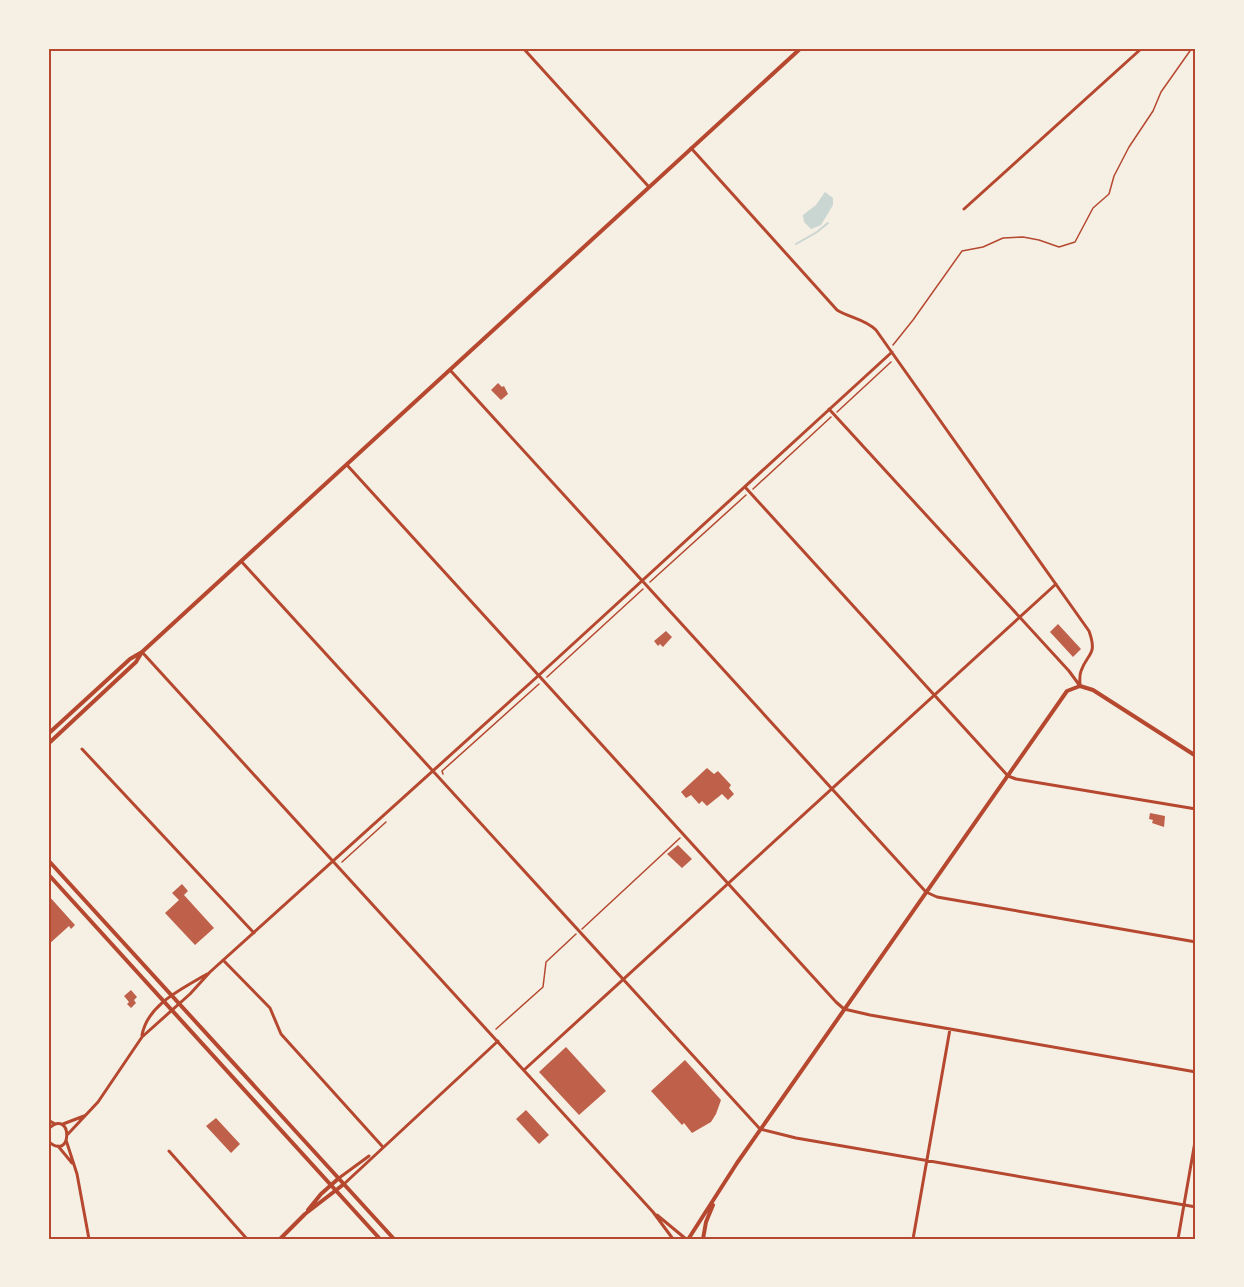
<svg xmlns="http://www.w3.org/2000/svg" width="1244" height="1287" font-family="'Nunito Sans',sans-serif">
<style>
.water{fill:#c9d6d2}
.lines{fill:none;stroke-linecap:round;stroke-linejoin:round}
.stream{stroke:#c9d6d2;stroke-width:2}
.building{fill:#bf614a}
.path{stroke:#b5482f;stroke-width:1.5}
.minor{stroke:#b5482f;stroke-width:3}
.tertiary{stroke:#b5482f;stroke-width:4}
.neatline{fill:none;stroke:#b5482f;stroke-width:2}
</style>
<rect width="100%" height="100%" fill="#f6efe4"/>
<!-- water -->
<path class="water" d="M825,192l8,6v7l-12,20 -10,4 -7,-7 -1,-7 13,-10z"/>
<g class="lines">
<!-- stream -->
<path class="stream" d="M796,244l21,-12 11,-9"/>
</g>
<!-- building -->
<path class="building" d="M498,383l4,4 2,-1 4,8 -7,6 -10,-10z
M1058,624l23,25 -8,8 -23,-25z
M666,631l6,6 -9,10 -3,-3 -2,2 -4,-5z
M707,768l7,6 4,-3 13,14 -2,3 5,6 -6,6 -6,-6 -15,12 -5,-5 -3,3 -8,-9 -5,3 -5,-6z
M1150,813l15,3 -1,11 -12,-4 1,-3 -4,-1z
M678,845l14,14 -10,9 -15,-14z
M182,884l6,7 -4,4 30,33 -19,17 -30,-32 14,-13 -7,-7z
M48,895l27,30 -4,4 -2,-3 -21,19z
M131,990l6,7 -3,3 2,3 -5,5 -4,-4 2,-2 -5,-6z
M566,1047l40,44 -27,24 -40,-43z
M685,1060l36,40 -5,14 -5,8 -19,11 -8,-10 -2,2 -31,-34z
M526,1110l23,25 -10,9 -23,-25z
M216,1118l24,26 -9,9 -25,-27z"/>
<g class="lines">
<!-- path -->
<path class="path" d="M893,345l20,-25 49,-69 21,-4 20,-9 20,-1 16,3 20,7 16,-5 18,-34 16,-14 5,-18 15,-29 24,-36 8,-19 31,-44
M837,412l54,-50
M753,489l78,-72
M650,582l96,-87
M547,677l96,-88
M443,774l-1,-3 97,-87
M342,862l44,-40
M582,929l98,-91
M496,1029l47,-42 3,-25 30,-28"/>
<!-- minor -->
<path class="minor" d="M523,48l126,139
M691,148l146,162c13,8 28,9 39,20l213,301c9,25 -2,22 -8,40 -2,5 -1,11 -1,15
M964,209l178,-161
M450,370l476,522 11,5 259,45
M829,409l240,262 11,15
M347,465l489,537 8,7 26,6 326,57
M745,487l263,289 8,3 180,30
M241,561l519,568 36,9 400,69
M142,652l511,560 20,27
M82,749l172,184
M223,960l47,48 11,26 101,112
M142,1035c6,-31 40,-46 65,-61
M524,1070l532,-486
M48,1120l7,4
M63,1124l21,-8
M48,1129c25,-23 25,35 0,12
M68,1134l30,-32 44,-65 48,-43 20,-22 328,-296 354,-324
M66,1140l11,34 12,65
M58,1146l14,17
M169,1151l78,88
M339,1178l30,-22
M344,1184l154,-143
M657,1215l29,24
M913,1239l37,-210
M1178,1239l18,-103"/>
<!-- tertiary -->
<path class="tertiary" d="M48,734l82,-75 12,-7 659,-604
M48,744l88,-82 6,-10
M48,860l346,379
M48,874l332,365
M308,1210l13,-16 18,-16
M689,1238l48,-75 330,-472 13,-5 13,4 103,66
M280,1239l25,-25 39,-30
M685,1239h12
M703,1239l3,-17 7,-17"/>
</g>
<!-- border -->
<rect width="1244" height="1287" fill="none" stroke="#f6efe4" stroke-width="99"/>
<rect x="50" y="50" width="1144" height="1188" class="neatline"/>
</svg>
